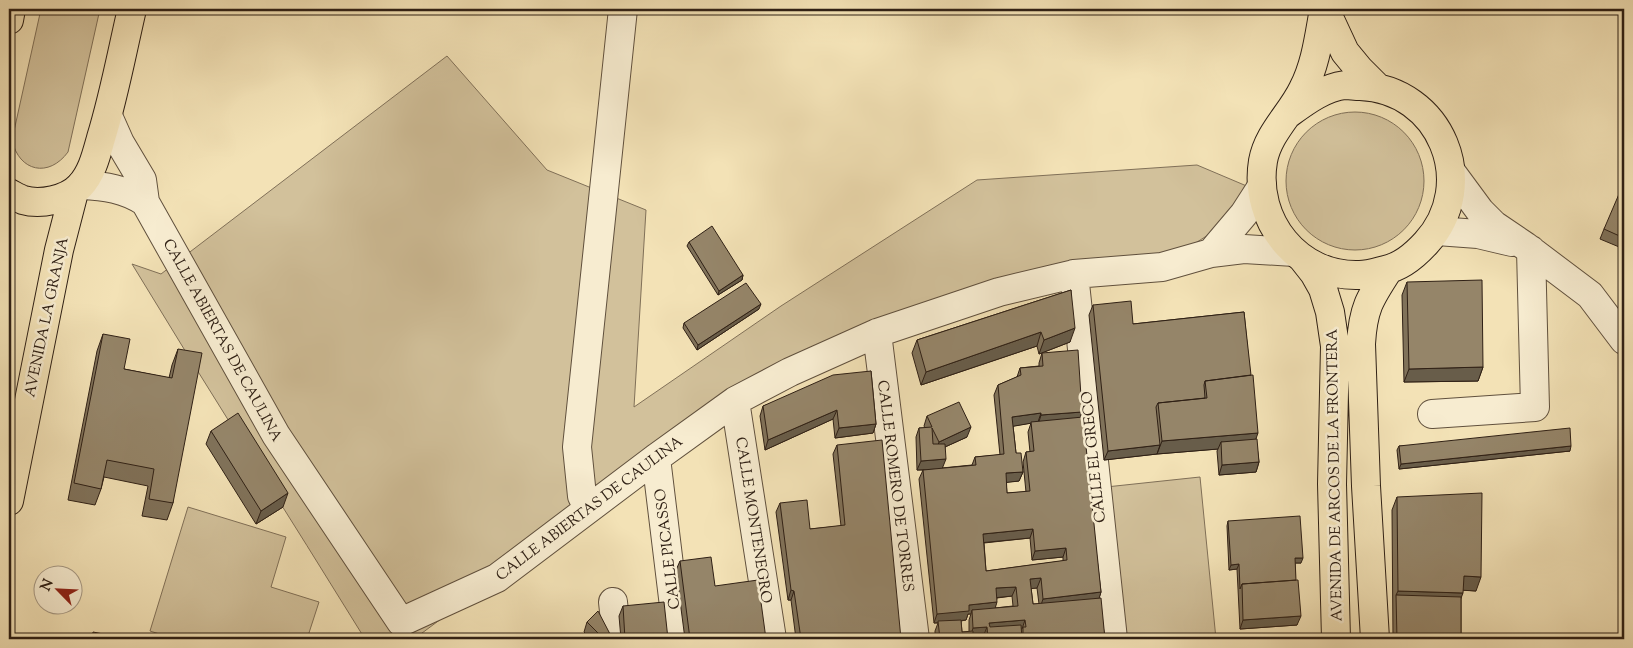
<svg xmlns="http://www.w3.org/2000/svg" width="1633" height="648" font-family="'Sorts Mill Goudy',serif">
<style>
.green{fill:#d2c19b;stroke:#807058}
.lines{fill:none;stroke-linecap:round;stroke-linejoin:round}
.minor-casing{stroke:#60503d;stroke-width:30}
.major-casing{stroke:#2f2015;stroke-width:30}
.minor{stroke:#f7ecd0;stroke-width:28}
.major{stroke:#f3e2b6;stroke-width:28}
.wall{fill:#80725a;stroke:#2f2015;fill-rule:evenodd}
.shaded-wall{fill:#685d4a;stroke:#2f2015}
.building{fill:#958569;stroke:#2f2015;fill-rule:evenodd}
.labels{text-anchor:middle;stroke-width:5;stroke-linejoin:round;paint-order:stroke}
.street-label{font-size:15px;fill:#2f2015;stroke:#f7ecd0}
</style>
<rect width="100%" height="100%" fill="#f3e2b6"/>
<filter id="stains"><feTurbulence type="fractalNoise" baseFrequency=".004" numOctaves="4"/><feColorMatrix values="0 0 0 0 .2 0 0 0 0 .09 0 0 0 0 .02 0 0 0 .5 -.17"/></filter>
<radialGradient id="worn" r=".72"><stop offset=".6" stop-color="#630" stop-opacity="0"/><stop offset="1" stop-color="#630" stop-opacity=".3"/></radialGradient>
<!-- green -->
<path class="green" d="M41,9h59l-32,143c-19,26 -49,20 -56,-12z
M447,56l100,114 99,40 -12,197 147,-101 196,-126 220,-15 52,22 -22,36 -63,40 -95,6 -306,111 -349,259h-49c-77,-125 -157,-249 -233,-375l29,10z
M1286 181a69 69 0 1 1 138 0a69 69 0 1 1-138 0Z
M1200,477l16,162h-94l-16,-152z
M188,507l98,30 -15,50 48,15 -12,37h-132l-25,-8z"/>
<g class="lines">
<defs>
<path id="minor" d="M108,116l12,27 22,37 3,22 131,233 125,187 96,-44 159,-120 79,-57 55,-29 87,-39 122,-41 75,-18 88,-7 49,-14 33,-4 50,3
M1452,173l28,38 14,14 31,21 65,49 34,45
M81,185c24,1 44,4 64,17
M1437,231l41,3 34,8
M1211,253l33,-39 18,-28
M1074,274l39,365
M877,333l38,306
M735,401l37,238
M1432,414l103,-7 -4,-157
M656,458l22,181
M588,509l-6,-13 -5,-49 46,-438
M613,602l4,37"/>
<path id="major" d="M1325,9l20,43 14,17 18,18
M9,20l2,-11
M1288,114c18,-13 35,-26 57,-29 5,0 10,1 15,1 81,3 120,98 66,157 -10,11 -25,24 -41,27 -8,2 -17,5 -26,5 -61,2 -106,-54 -96,-114 5,-28 28,-47 40,-72 13,-25 16,-53 21,-80
M9,193c4,2 9,5 14,7 17,5 44,0 57,-14 12,-13 16,-30 21,-48 13,-42 21,-86 31,-129
M1303,259l11,14 9,16 7,23 5,34 -3,138 4,155
M9,501l50,-251 15,-58
M1375,639l-9,-153 -5,-142c2,-36 9,-46 28,-75"/>
</defs>
<!-- minor casing -->
<use href="#minor" class="minor-casing"/>
<!-- major casing -->
<use href="#major" class="major-casing"/>
<!-- minor -->
<use href="#minor" class="minor"/>
<!-- major -->
<use href="#major" class="major"/>
</g>
<!-- wall -->
<path class="wall" d="M1624,197v52l-24,-10 4,-10z
M689,242l54,33 -1,5 -24,15 -31,-49z
M1407,282l76,85 -5,14 -74,1 -2,-87z
M1071,290l-1,52 -31,12 -2,-8 -116,39 -9,-32 5,-13z
M1093,305l40,19 111,-12 12,127 3,23 -3,10 -37,3 -2,-24 1,-2 -61,5 -53,6 -15,-145z
M759,309l-62,41 -14,-22 1,-5z
M103,334l21,35 45,9 3,-13 6,-16 -5,154 -6,17 -25,-4 6,-30 -44,-9 -3,12 -6,16 -27,-5 29,-149z
M1042,353l40,59 -2,5 21,175 -2,6 6,41h-122v-2l-10,1v1h-38v-8l3,-8h-4l-15,-144 4,-9h-6l-1,-33 3,-9h6l-1,-2 3,-10 40,21 -22,10 -3,21 30,-3 3,-8 25,-2 -6,-60 4,-10 19,-8 3,-9 19,-2v-3zM1031,423l-3,9 2,20h-4l-3,10 3,30 -19,1 -1,-11 13,-1 4,-9 -7,-19 -3,-27zM1030,538l2,22 31,-3v4l-77,10 -2,-28zM1031,588h6l2,16h-6zM1012,596l1,10 -18,2 2,-10zM968,614h3l-2,6v12h-7l-1,-11 5,-1z
M871,371l5,53 -3,9 -38,5 -2,-19 -68,31 -5,-34 3,-10z
M211,431l72,76 -27,17 -50,-80z
M837,445l64,194h-105l-5,-39h-3l-12,-88 4,-9 30,26 31,-3 -8,-72z
M1399,446l171,5 -171,18 -2,-19z
M1397,497l79,94 -13,-1 -2,7v42h-68l-1,-129z
M1228,521l73,42h-6l2,62 -57,4 -3,-60 -8,1 -2,-44z
M680,561l35,25 51,53h-81l-9,-69z
M623,606l45,33h-47l-2,-23z
M587,622l23,17h-19l-7,-7z"/>
<!-- shaded-wall -->
<path class="shaded-wall" d="M743,275l-1,5 -24,15 1,-4z
M761,304l-2,5 -62,41 1,-5z
M1075,328l-5,14 -31,12 5,-14z
M1041,332l-4,14 -116,39 5,-13z
M1483,367l-5,14 -74,1 5,-13z
M837,410l-4,9 -68,31 3,-10z
M1082,412l-3,9 -41,4 3,-10z
M1041,413l-3,9 -29,5 3,-10z
M876,424l-3,9 -38,5 4,-10z
M971,427l-4,10 -31,14 3,-9z
M1258,433l-5,14 -32,-5 -3,7 -61,5 5,-13z
M1160,445l-3,9 -53,6 4,-9z
M1571,446l-1,5 -171,18 2,-5z
M946,459l-4,10 -25,1 4,-9z
M1259,462l-3,10 -37,3 3,-10z
M1023,472l-4,9 -17,2 4,-10z
M288,493l-5,14 -27,17 5,-13z
M1033,529l-3,9 -51,5 4,-9z
M1066,548l-3,9 -31,3 3,-9z
M1295,558h8l-2,5h-8z
M1239,564l-2,5 -8,1 2,-5z
M1464,576l17,1 -5,14 -17,-1z
M1041,578l-4,10 -10,1 3,-10z
M1016,587l-4,9 -19,2 3,-10z
M791,590l3,1 -3,9h-3z
M1398,591l65,2 -5,13 -62,-11z
M1101,592l-3,10 -58,6 3,-9z
M997,602l-3,10 -22,-2 -1,4h-3l-2,6 -32,3 3,-9 32,-9z
M1301,616l-4,9 -57,4 3,-9z
M1025,620l-3,9 -35,3 2,-9z
M987,627l-4,10 -13,1 3,-10z"/>
<!-- building -->
<path class="building" d="M1619,194l5,3v41l-20,-9z
M712,226l31,49 -24,16 -30,-49z
M1482,280l1,87 -74,2 -2,-87z
M746,283l15,21 -63,41 -14,-22z
M1071,290l4,38 -31,12 -3,-8 -115,40 -9,-32z
M1131,301l2,23 111,-12 7,63 -46,6 -1,4 1,13 -47,5 -2,4 4,38 -52,6 -15,-146z
M103,334l27,5 -6,30 48,9 6,-29 24,4 -29,150 -24,-4 5,-30 -47,-9 -6,29 -27,-6z
M1078,350l4,62 -41,3v-2l-29,4 4,36h5l2,19 -17,1 1,20 23,-2 -4,-39 8,-1 -3,-29 52,-5 18,175 -58,7 -2,-21 -11,1 3,25 68,-6 4,41h-82v-12h3l-1,-7 -36,3 1,4 31,-2 1,14h-34l-1,-12 -14,1 -1,-18 46,-4 -2,-19 -20,1 1,14 -28,3v6l-32,3 -14,-144 53,-5 -1,-8 29,-3 -6,-69 23,-10 -1,-7 23,-2 -1,-13zM1033,529l2,22 31,-3 1,12 -81,11 -3,-37z
M871,371l5,53 -37,4 -2,-18 -69,30 -5,-34 70,-31z
M1253,375l5,58 -96,8 -4,-38 49,-5 -2,-17z
M959,402l12,25 -32,15 -7,-14 1,16h12l1,15 -25,2 -2,-33 13,-1 -5,-11z
M238,413l50,80 -27,18 -50,-80z
M1570,428l1,18 -170,18 -2,-18z
M1257,439l2,23 -37,3 -1,-23z
M882,440l19,199h-100l-7,-48 -3,-1 -11,-87 27,-3 3,29 35,-4 -8,-80z
M1482,493l-1,84 -17,-1 -1,17 -65,-2 -1,-94z
M1300,516l3,42h-8l1,22 -54,4 -2,5 -1,-25 -8,1 -3,-44z
M711,557l4,29 43,-6 8,59h-76l-10,-78z
M1298,580l3,36 -58,4 -1,-36z
M1396,595l65,2v42h-64z
M664,602l4,37h-43l-2,-33z
M598,611l12,23v5h-20l8,-6 -11,-11z
M961,620l1,12 11,-1v8h-33l-2,-18z
M93,632l36,7h-37z"/>
<g class="labels">
<!-- street labels -->
<g class="street-label">
<text transform="translate(46 317) rotate(-78)" y="5">AVENIDA LA GRANJA</text>
<text transform="translate(223 340) rotate(61)" y="5">CALLE ABIERTAS DE CAULINA</text>
<text transform="translate(1093 457) rotate(-96)" y="5">CALLE EL GRECO</text>
<text transform="translate(1334 475) rotate(-91)" y="5">AVENIDA DE ARCOS DE LA FRONTERA</text>
<text transform="translate(896 486) rotate(83)" y="5">CALLE ROMERO DE TORRES</text>
<text transform="translate(589 508) rotate(-37)" y="5">CALLE ABIERTAS DE CAULINA</text>
<text transform="translate(754 520) rotate(81)" y="5">CALLE MONTENEGRO</text>
<text transform="translate(667 549) rotate(-97)" y="5">CALLE PICASSO</text>
</g>
</g>
<!-- margin -->
<rect width="1633" height="648" fill="none" stroke="#f3e2b6" stroke-width="30"/>
<rect x="10" y="10" width="1613" height="628" fill="none" stroke="#2f2015" stroke-width="2.5"/>
<rect x="15" y="15" width="1603" height="618" fill="none" stroke="#2f2015"/>
<!-- north arrow -->
<g transform="translate(58 590) rotate(294)"><circle r="24" fill="#f7ecd0" stroke="#a79a85"/>
<path d="M0-4L9 19L0 12L-9 19Z" fill="#8f2418"/>
<text y="-8" font-size="14" font-weight="bold" text-anchor="middle" fill="#2f2015">N</text>
</g>
<rect width="100%" height="100%" filter="url(#stains)"/>
<rect width="100%" height="100%" fill="url(#worn)"/>
</svg>
